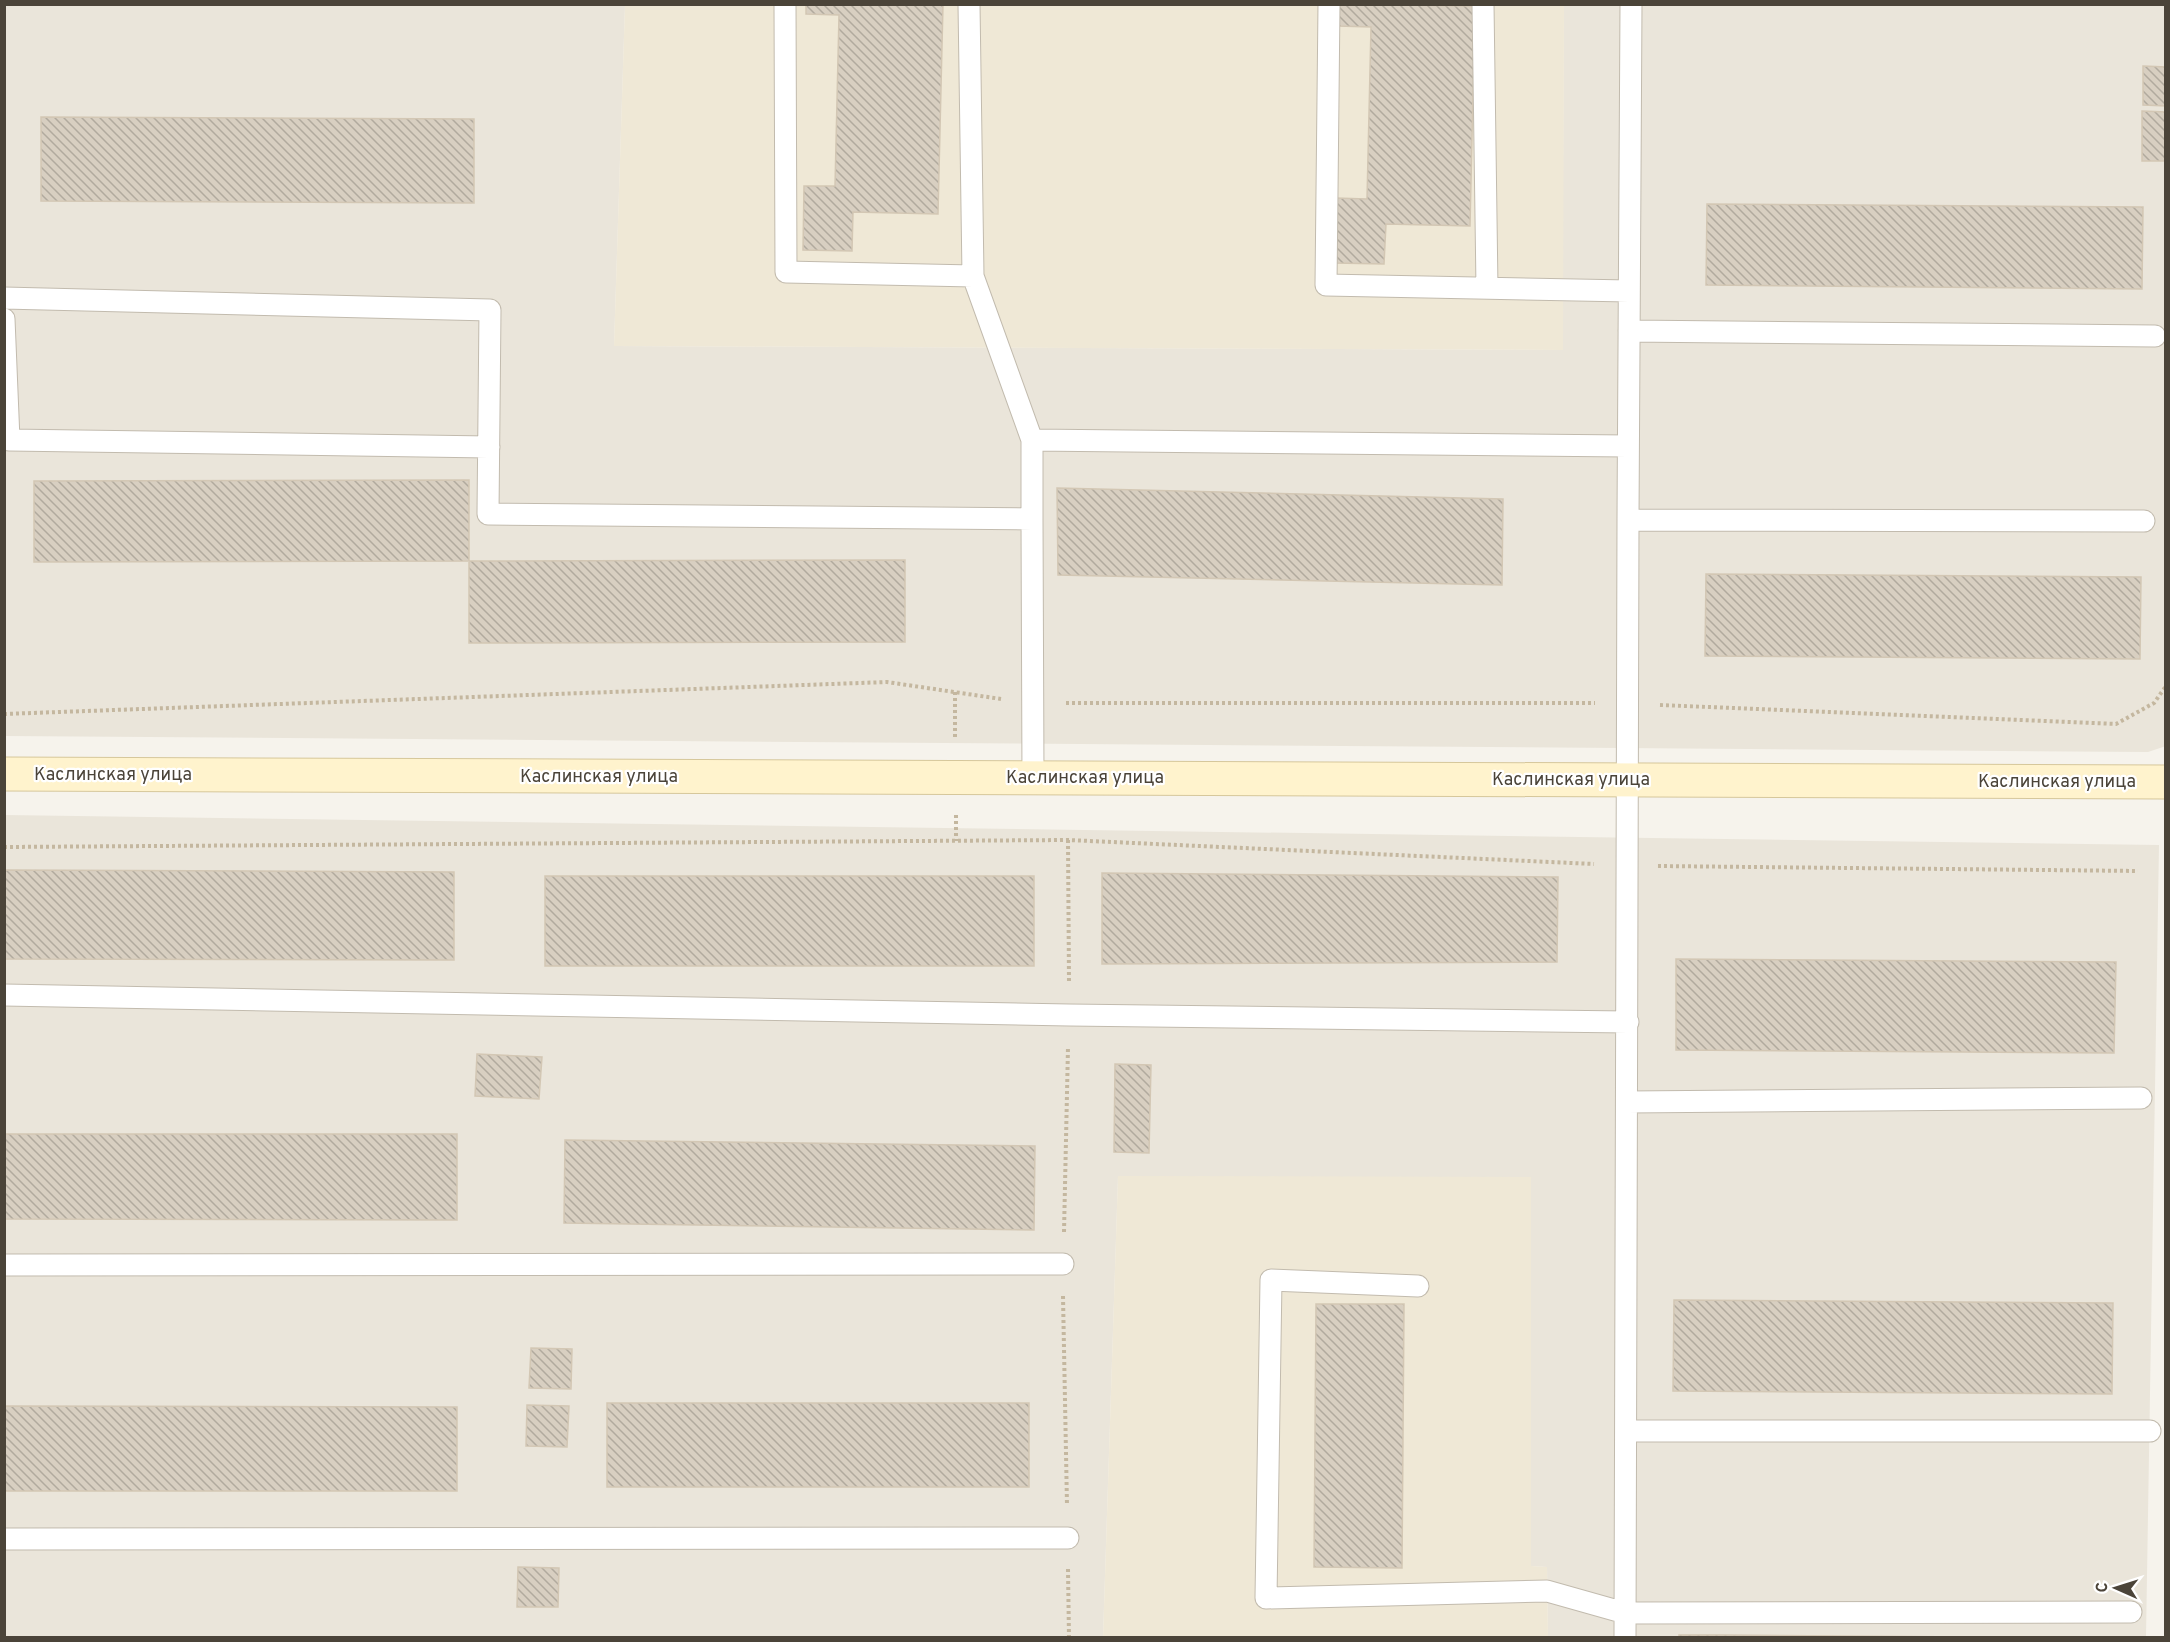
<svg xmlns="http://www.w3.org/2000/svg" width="2170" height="1642" font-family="Overpass,sans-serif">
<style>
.residential{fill:#eae5da}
.education{fill:#efe8d6}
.building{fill:url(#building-back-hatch);stroke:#d3c7b4;stroke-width:1.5}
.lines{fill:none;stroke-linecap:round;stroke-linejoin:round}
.lane-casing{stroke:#c2bbae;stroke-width:23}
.secondary-casing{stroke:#d6c79b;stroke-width:35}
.path{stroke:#c4b79f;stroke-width:4;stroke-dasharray:3 3;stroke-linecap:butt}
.lane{stroke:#fff;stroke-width:21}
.secondary{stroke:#fff3cd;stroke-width:33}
.labels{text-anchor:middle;stroke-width:4.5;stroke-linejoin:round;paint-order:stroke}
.street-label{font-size:18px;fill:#4b4439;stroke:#fff}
</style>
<defs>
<pattern id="building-back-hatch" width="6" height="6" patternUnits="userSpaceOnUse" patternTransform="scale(1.5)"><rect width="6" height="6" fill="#d8cfc1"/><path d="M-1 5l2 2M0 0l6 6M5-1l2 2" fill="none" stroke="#b1aa9e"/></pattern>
</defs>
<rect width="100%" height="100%" fill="#f6f3ec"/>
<!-- residential -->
<path class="residential" d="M5,5h620l-11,341 948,4 2,-345h601l1,741 -18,6 -2143,-16z
M5,815l2154,30 -13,792h-598l-1,-70 -16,-1 -413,-389 -15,460 -1098,1z"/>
<!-- education -->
<path class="education" d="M625,5h939l-1,345 -949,-4z
M1118,1176l413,1v389l16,1 1,70 -445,1z"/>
<!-- building -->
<path class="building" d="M806,4h137l-5,210 -85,-2 -1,39 -49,-1 1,-64h31l4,-171 -33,-1z
M1339,4l136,2 -5,220 -84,-2 -2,40 -49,-1 1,-65 31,1 4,-172 -33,-1z
M2143,66l23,1v39l-23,-1z
M2142,111l24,1 -1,49h-23z
M41,117l433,2v84l-433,-2z
M1707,204l436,3 -1,82 -436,-4z
M469,480v81l-435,1v-81z
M1057,488l446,11 -1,86 -444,-10z
M905,560v82l-436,1v-82z
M1706,574l435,3 -1,82 -435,-3z
M4,870l450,2v88l-450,-1z
M1102,873l456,4 -1,85 -455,2z
M545,876h489v90h-489z
M1676,959l440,3 -2,91 -438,-3z
M477,1054l65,3 -3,42 -64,-3z
M1115,1064l36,1 -2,88 -35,-1z
M4,1134h453v86l-453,-1z
M565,1140l470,6 -1,84 -470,-7z
M1674,1300l439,3 -1,91 -439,-3z
M1316,1304h88l-2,264 -88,-1z
M531,1348l41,1 -1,40 -42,-1z
M607,1403h422v84h-422z
M527,1405l42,1 -2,41 -41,-1z
M4,1406l453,1v84h-453z
M518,1567l41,1 -1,39h-41z
M1679,1635h42l372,3h-414z"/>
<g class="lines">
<defs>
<path id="lane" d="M785,4l1,268 187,4
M969,4l4,272 59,164
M1329,4l-3,281 303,6
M1483,4l4,284
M4,298l486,12 -2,204 544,5v-79l596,6
M4,319l5,121 480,7
M1629,331l526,5
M1032,519l1,258
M1628,520l516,1
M4,995l1065,20 559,7
M1627,1102l514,-4
M4,1265l1059,-1
M1418,1286l-147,-6 -5,318 281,-7 78,22 506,-1
M1626,1431h524
M4,1539l1064,-1
M1625,1638l3,-1118 3,-516"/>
<path id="secondary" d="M4,774l2162,8"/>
</defs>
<!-- lane casing -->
<use href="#lane" class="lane-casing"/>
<!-- secondary casing -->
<use href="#secondary" class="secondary-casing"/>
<!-- path -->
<path class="path" d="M955,692v47
M1066,703h529
M1660,705l456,19 38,-21 12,-17
M4,714l883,-32 114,17
M956,815v26
M1068,840l1,143
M4,847l1064,-7 526,24
M1658,866l480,5
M1064,1232l4,-185
M1063,1296l4,209
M1068,1569l1,69"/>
<!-- lane -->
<use href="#lane" class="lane"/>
<!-- secondary -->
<use href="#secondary" class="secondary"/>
</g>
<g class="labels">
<!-- street labels -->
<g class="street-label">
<text x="113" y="780">Каслинская улица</text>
<text x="599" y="782">Каслинская улица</text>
<text x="1085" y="783">Каслинская улица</text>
<text x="1571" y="785">Каслинская улица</text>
<text x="2057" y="787">Каслинская улица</text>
</g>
</g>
<!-- border -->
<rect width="2170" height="1642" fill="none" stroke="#4b4439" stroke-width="12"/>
<!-- north arrow -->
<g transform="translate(2116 1588) rotate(273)" stroke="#ffffff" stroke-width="4.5" paint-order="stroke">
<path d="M0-4.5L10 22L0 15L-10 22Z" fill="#4b4439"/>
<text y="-9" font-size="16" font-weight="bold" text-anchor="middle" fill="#4b4439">С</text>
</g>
</svg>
